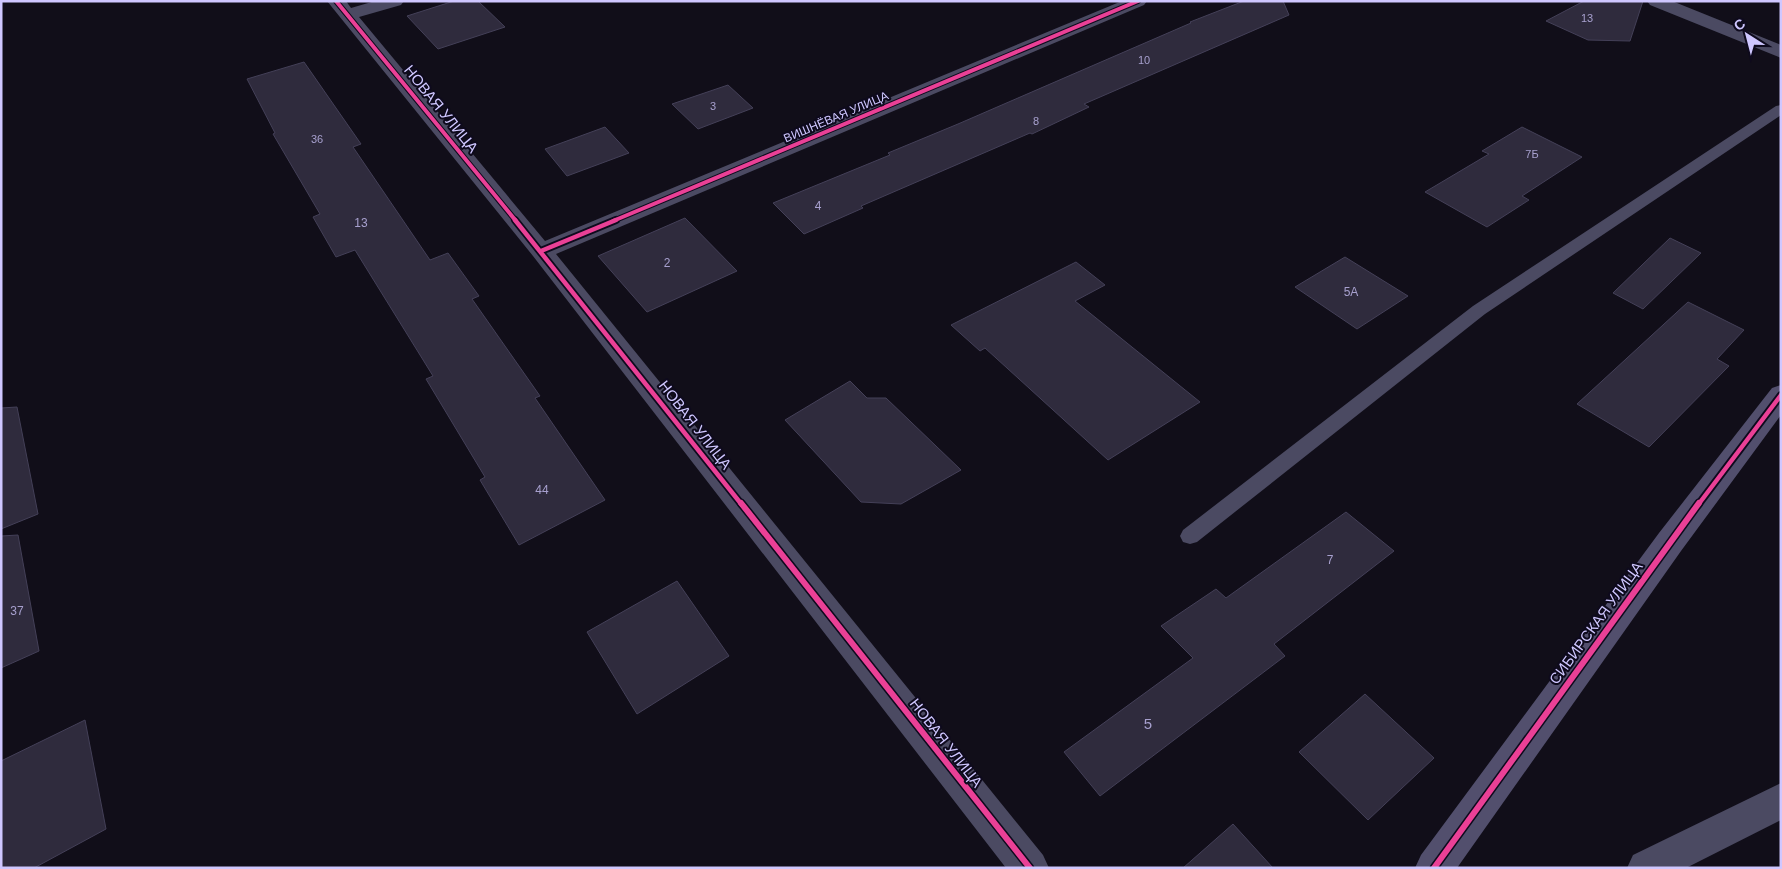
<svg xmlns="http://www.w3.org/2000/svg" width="1782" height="869" font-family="Helvetica,sans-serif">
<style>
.building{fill:#2f2b3d;stroke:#444058}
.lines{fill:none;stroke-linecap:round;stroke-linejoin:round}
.lane{fill:#4b4a62;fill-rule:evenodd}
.street{fill:#4b4a62;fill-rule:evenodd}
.secondary{fill:#524f6d;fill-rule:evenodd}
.cycleway-far2-casing{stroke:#0e0a1d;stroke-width:6}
.cycleway-far1-casing{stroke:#0e0a1d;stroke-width:8}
.cycleway-casing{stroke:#0e0a1d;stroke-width:9}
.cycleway-far2{stroke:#ea4096;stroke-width:4}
.cycleway-far1{stroke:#ea4096;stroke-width:4.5}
.cycleway{stroke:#ea4096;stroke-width:6}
.labels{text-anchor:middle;stroke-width:4;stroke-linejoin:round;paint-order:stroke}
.far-number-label{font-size:11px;fill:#a7a0ce}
.far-street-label{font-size:12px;fill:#cfc7ff;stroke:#0e0a1d}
.number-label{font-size:12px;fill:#a7a0ce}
.street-label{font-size:15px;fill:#cfc7ff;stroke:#0e0a1d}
.near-number-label{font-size:15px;fill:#a7a0ce}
</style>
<rect width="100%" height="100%" fill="#110e19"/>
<!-- building -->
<path class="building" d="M454,1h24l27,26 -67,22 -31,-33z
M1244,1h39l6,14 -205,89 5,3 -57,27 -2,-1 -169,73 2,2 -59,26 -31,-31 117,-48 -2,-2 70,-29 233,-101 -1,-1z
M1584,1h59l-13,40 -42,-1 -42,-19z
M304,62l57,82 -8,3 77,113 18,-7 31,43 -7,3 68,97 -5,2 70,102 -86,45 -39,-65 5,-3 -59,-98 7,-3 -78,-126 -19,7 -23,-40 7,-3 -47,-80 2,-1 -28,-54z
M728,85l25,23 -55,21 -26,-25z
M605,127l24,26 -62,23 -22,-27z
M1522,127l60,30 -60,39 7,4 -42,27 -62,-35 64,-38 -7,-3z
M685,218l52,53 -90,41 -49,-56z
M1670,238l31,15 -58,56 -30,-16z
M1345,257l63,39 -51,33 -62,-42z
M1076,262l29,23 -30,16 125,101 -92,58 -123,-112 -5,3 -29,-26z
M1688,302l56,28 -27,29 12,7 -80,81 -72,-43z
M850,381l17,17h19l75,72 -60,34 -40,-2 -76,-82z
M17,407l21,107 -37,15v-121z
M1346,512l48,39 -120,93 11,12 -185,140 -36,-44 129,-94 -32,-32 55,-37 10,9z
M18,535l21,116 -38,17v-132z
M677,581l52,75 -92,58 -50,-82z
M1365,694l69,64 -66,62 -69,-68z
M85,720l21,109 -72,39h-33v-107z
M1233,824l40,44h-90z"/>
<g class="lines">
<!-- lane -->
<path class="lane" d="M1781,105v10l-296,199 -288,228 -7,2 -7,-2 -3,-6 3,-6 290,-224 303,-200z"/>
<!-- street -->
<path class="street" d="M327,1h19l5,7 24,-7h29l-3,4 -42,12 186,224 577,-240h25l-3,4 -588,249 487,601 6,13h-43l-473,-612z
M1647,1h25l109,44v13l-131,-53z
M1781,783v37l-95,48h-59l6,-13z"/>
<!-- secondary -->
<path class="secondary" d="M1781,385v30l-100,136 -224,317h-42l6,-13 238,-322 113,-145z"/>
<defs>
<path id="cycleway-far2" d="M336,1l180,220
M613,221l525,-220"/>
<path id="cycleway-far1" d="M515,220l227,285
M541,251l75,-31
M1698,505l83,-110"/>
<path id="cycleway" d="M741,503l289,365
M1434,868l265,-365"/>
</defs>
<!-- cycleway-far2 casing -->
<use href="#cycleway-far2" class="cycleway-far2-casing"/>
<!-- cycleway-far1 casing -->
<use href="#cycleway-far1" class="cycleway-far1-casing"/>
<!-- cycleway casing -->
<use href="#cycleway" class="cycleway-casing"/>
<!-- cycleway-far2 -->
<use href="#cycleway-far2" class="cycleway-far2"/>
<!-- cycleway-far1 -->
<use href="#cycleway-far1" class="cycleway-far1"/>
<!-- cycleway -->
<use href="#cycleway" class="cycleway"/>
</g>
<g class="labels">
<!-- far-number labels -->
<g class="far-number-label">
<text x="1587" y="22">13</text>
<text x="1144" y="64">10</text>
<text x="713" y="110">3</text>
<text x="1036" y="125">8</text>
<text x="317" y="143">36</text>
<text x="1532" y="158">7Б</text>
</g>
<!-- far-street labels -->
<g class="far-street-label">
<text transform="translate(836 117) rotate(-23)" y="4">ВИШНЁВАЯ УЛИЦА</text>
</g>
<!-- number labels -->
<g class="number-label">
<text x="818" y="210">4</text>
<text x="361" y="227">13</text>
<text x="667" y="267">2</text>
<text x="1351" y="296">5А</text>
<text x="542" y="494">44</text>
<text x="1330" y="564">7</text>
<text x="17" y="615">37</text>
</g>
<!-- street labels -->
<g class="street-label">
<text transform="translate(441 109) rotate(51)" y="5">НОВАЯ УЛИЦА</text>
<text transform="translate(695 425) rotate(52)" y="5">НОВАЯ УЛИЦА</text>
<text transform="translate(1596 623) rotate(-54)" y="5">СИБИРСКАЯ УЛИЦА</text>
<text transform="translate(946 743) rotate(52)" y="5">НОВАЯ УЛИЦА</text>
</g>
<!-- near-number labels -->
<g class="near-number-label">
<text x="1148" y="729">5</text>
</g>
</g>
<!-- border -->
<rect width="1782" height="869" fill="none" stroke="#cfc7ff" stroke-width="5"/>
<!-- north arrow -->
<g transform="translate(1747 35) rotate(324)" stroke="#0e0a1d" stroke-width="4" paint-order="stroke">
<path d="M0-4L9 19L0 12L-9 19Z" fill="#cfc7ff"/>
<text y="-8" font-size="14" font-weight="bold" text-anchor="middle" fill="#cfc7ff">С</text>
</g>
</svg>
